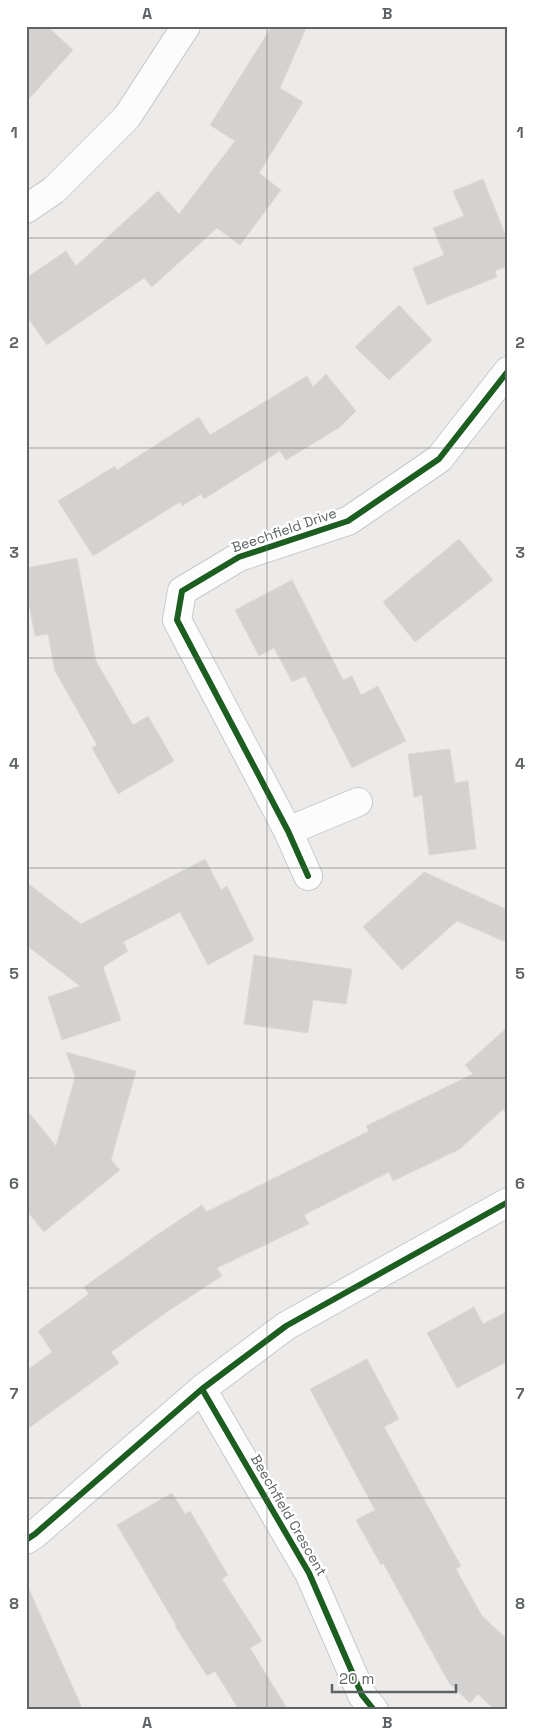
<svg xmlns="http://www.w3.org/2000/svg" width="534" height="1736" font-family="'Space Grotesk',sans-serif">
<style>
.building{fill:#d4d2d1;stroke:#dcdad8}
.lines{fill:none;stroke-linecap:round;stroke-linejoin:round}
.street-casing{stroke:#cac9c8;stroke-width:30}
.street{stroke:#fcfcfc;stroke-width:28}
.cycleway-casing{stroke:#fff;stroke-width:9}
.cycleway{stroke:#1b5e20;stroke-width:6}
.grid{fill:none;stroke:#5e6365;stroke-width:1;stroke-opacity:0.55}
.labels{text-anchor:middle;stroke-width:5;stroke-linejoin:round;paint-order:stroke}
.street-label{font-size:14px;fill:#5e6365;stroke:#fff}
.neatline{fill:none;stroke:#5e6365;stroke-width:2}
.grid-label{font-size:16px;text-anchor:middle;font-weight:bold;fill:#5e6365}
</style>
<rect width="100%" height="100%" fill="#edebe9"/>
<!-- building -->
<path class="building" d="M26,26h21l26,24 -47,52z
M272,26h35l-27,62 23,14 -44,71 22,17 -41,55 -23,-17 -65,59 -8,-9 -97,67 -21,-30v-37l40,-27 10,15 82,-75 21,23 56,-73 -25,-16z
M483,179l25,62v25l-13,5 2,6 -70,28 -14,-37 31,-13 -11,-27 31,-12 -11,-25z
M399,305l33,35 -43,40 -34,-33z
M326,374l30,37 -16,16 -54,33 -6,-9 -76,48 -3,-5 -19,12 -2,-4 -87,54 -35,-55 57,-35 2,4 82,-53 11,18 97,-59 6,11z
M459,539l34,41 -78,62 -32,-40z
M77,558l19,103 37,64 15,-9 26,45 -56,33 -26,-46 5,-3 -42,-74 -7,-37 -13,2 -9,-48v-20z
M292,580l51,100 9,-4 9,19 17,-9 28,55 -54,27 -47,-92 -13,6 -18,-34 -15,8 -24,-46z
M450,749l5,34 13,-2 8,68 -47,6 -7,-60 -8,2 -6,-43z
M205,859l16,31 6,-4 27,54 -46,25 -28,-53 -57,30 5,9 -25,16 18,53 -59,20 -14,-43 32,-11 -54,-41v-63l55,42z
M424,872l84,38v33l-51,-22 -55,49 -39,-43z
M254,955l98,14 -6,35 -33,-4 -5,33 -64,-9z
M508,1027v88l-5,-6 -43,40 -67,32 -4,-9 -85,43 5,9 -92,44 5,8 -54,35 -57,41 8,11 -93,67v-59l26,-19 -14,-21 51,-37 -5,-7 70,-50 48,-32 4,7 163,-81 -3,-5 107,-52 -8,-9z
M66,1052l70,19 -25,89 9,10 -76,62 -18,-22v-101l30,37 19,-69z
M474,1307l9,17 25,-13v50l-51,27 -30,-55z
M367,1359l32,60 -15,8 77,139 -5,3 26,47 26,24v70h-13l-17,-16 -8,9 -21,-20 -66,-120 -2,2 -25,-45 19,-10 -65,-121z
M172,1493l13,21 5,-3 38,64 -6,4 40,62 -12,7 38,62h-49l-24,-39 -8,5 -32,-50 1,-1 -59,-100z
M26,1583l57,127h-57z"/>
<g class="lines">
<defs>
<path id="street" d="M26,209l28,-19 73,-73 59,-91
M288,831l70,-29
M308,876l-20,-45 -111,-211 5,-29 57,-34 109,-36 91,-62 69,-88
M202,1389l107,184 53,122 12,15
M26,1540l9,-6 167,-145 84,-63 222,-124"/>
</defs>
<!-- street casing -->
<use href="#street" class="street-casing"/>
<!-- street -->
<use href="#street" class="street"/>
<defs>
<path id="cycleway" d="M308,876l-20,-45 -111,-211 5,-29 57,-34 109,-36 91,-62 69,-88
M202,1389l107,184 53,122 12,15
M26,1540l9,-6 167,-145 84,-63 222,-124"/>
</defs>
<!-- cycleway casing -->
<use href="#cycleway" class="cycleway-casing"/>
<!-- cycleway -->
<use href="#cycleway" class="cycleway"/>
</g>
<!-- grid -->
<path class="grid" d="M267,26v1684M26,238h482M26,448h482M26,658h482M26,868h482M26,1078h482M26,1288h482M26,1498h482"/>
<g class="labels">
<!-- street labels -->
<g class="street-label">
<text transform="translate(284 530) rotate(-19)" y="5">Beechfield Drive</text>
<text transform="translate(289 1515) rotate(60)" y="5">Beechfield Crescent</text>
</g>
</g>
<!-- border -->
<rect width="534" height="1736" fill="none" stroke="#ffffff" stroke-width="55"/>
<!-- scale -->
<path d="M332 1684v8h124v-8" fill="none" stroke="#5e6365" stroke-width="2.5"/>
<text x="339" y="1684" font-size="15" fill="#5e6365" stroke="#ffffff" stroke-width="4" paint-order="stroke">20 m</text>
<rect x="28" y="28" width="478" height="1680" class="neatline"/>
<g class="grid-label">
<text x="147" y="19">A</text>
<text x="387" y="19">B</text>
<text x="14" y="138">1</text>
<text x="520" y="138">1</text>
<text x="14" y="348">2</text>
<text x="520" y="348">2</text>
<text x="14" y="558">3</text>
<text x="520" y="558">3</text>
<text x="14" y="769">4</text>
<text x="520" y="769">4</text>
<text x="14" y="979">5</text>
<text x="520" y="979">5</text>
<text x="14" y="1189">6</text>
<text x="520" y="1189">6</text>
<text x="14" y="1399">7</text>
<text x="520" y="1399">7</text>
<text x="14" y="1609">8</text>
<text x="520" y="1609">8</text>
<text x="147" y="1728">A</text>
<text x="387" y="1728">B</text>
</g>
</svg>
